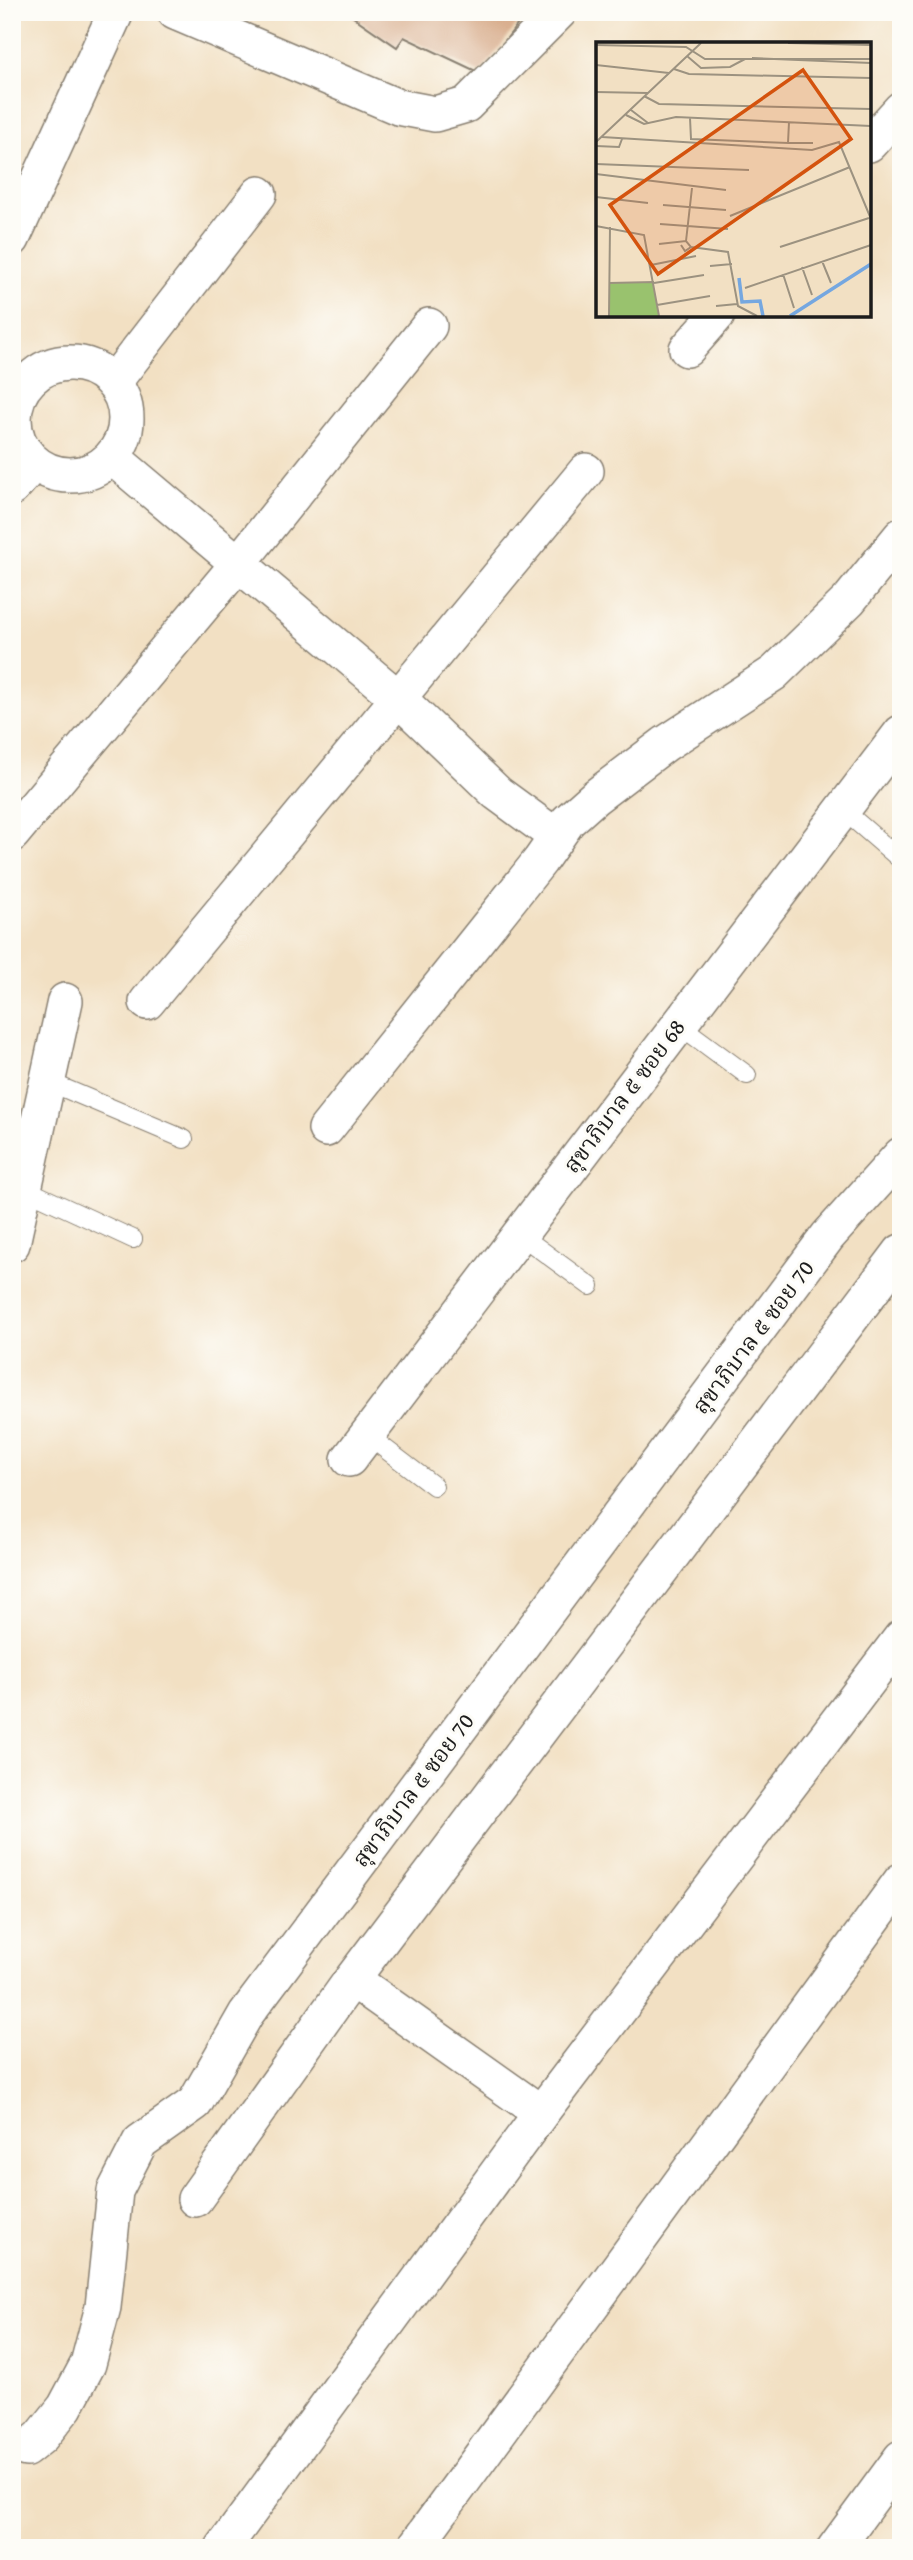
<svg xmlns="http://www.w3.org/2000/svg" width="913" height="2560" font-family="'Gentium Book Plus','Noto Serif Thai',serif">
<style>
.building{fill:#d9af8f}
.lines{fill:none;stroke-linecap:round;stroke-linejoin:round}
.service-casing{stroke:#877e70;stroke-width:20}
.minor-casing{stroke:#877e70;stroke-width:38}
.service{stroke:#fff;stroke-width:18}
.minor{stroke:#fff;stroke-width:35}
.labels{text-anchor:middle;stroke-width:6;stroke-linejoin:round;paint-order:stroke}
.street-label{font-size:23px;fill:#1c1c1c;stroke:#fdfcf7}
.inset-river{fill:none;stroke:#75a7e0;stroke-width:3.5}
.inset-road{fill:none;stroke:#9c9280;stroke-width:2}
.view{fill:#d4530e;fill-opacity:0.15;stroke:#d4530e;stroke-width:3.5}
.inset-edge{fill:none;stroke:#1c1c1c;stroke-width:3.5}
</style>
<rect width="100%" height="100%" fill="#fdfcf7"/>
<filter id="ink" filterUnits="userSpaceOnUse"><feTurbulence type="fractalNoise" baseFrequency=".0143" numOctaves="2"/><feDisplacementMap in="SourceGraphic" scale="14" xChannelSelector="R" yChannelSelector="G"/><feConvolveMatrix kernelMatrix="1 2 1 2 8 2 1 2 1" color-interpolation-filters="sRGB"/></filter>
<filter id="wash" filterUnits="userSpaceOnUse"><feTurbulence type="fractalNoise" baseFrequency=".00686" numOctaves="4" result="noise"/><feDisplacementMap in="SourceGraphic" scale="28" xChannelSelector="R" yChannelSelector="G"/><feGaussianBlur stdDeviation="1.57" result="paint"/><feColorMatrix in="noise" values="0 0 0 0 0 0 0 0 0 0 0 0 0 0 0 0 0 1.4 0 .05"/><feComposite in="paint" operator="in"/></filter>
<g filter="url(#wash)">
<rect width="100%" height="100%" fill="#f2e0c3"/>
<g id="blocks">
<!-- building -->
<path class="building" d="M346,12h181l-47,61 -76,-36 -7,10z"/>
</g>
</g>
<g filter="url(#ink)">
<use href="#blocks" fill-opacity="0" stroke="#877e70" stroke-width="2"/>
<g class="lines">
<defs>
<path id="service" d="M842,809l59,51
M678,1024l69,51
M47,1081l137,58
M25,1189l108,50
M519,1234l71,52
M367,1435l67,51"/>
<path id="minor" d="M175,12l223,95 37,7 31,-9 93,-93
M869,144l32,-35
M12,239l104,-227
M687,349l30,-34
M14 419a56 56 0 1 1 112 0a56 56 0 1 1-112 0Z
M113,383l146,-189
M112,457l286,241 99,95 60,44
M12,488l22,-25
M12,834l226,-270 191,-238
M147,1002l439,-531
M326,1129l214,-268 28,-40 27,-24 70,-53 109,-71 75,-73 52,-64
M12,1244l53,-243
M349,1459l552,-726
M541,2113l-189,-134 549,-727
M195,2199l157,-220
M12,2445l14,4 15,-12 24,-30 23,-43 15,-57 12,-116 25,-49 55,-39 51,-89 582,-778 73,-81
M223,2548l318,-435 360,-475
M414,2548l487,-667
M835,2548l66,-90"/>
</defs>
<!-- service casing -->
<use href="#service" class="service-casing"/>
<!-- minor casing -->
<use href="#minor" class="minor-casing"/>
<!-- service -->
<use href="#service" class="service"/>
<!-- minor -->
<use href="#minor" class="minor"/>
</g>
</g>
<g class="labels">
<!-- street labels -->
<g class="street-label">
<text transform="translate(624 1096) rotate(-53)" y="8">สุขาภิบาล ๕ ซอย 68</text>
<text transform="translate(753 1337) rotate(-53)" y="8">สุขาภิบาล ๕ ซอย 70</text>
<text transform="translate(413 1790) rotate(-53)" y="8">สุขาภิบาล ๕ ซอย 70</text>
</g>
</g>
<!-- overview -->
<g transform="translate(596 42)">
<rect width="275" height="275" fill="#f2e0c3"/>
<path d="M57,240l6,34h-50v-33z" fill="#99c26e"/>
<path class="inset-river" d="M143,236l3,24 18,-1 3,15M194,274l81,-52"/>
<path class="inset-road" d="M192,1l83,2M0,3l90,2 19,12h166M91,14l14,12 29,-1 15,-8M156,16l119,5M0,23l73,8M78,27l15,5 182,4M0,50l52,1M48,54l15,8 212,5M35,68l17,13M30,73l18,9 32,-7 195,9M94,76l1,21 97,4 1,-21M6,95l210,13 27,-8 32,77M0,100l105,-99M192,101h25M0,104l23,1 3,-8M0,122l153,6M0,132l130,16M0,155l52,6M67,163l63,5M134,174l120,-49M64,182l68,5M0,184l48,9 15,81M90,199l6,-53M63,202l27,-3 5,6 -6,4 -4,-6M95,205l37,5 10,54 19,10M184,205l89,-29M226,219l9,22M55,223l45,-9M114,224l22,-2M206,225l10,28M187,232l11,34M13,241l45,-1M58,241l50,-8M149,246l126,-43M61,263l53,-9M120,264l21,-2M13,274l1,-89"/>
<path class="view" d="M207,28l48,69 -193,135 -48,-69z"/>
<rect width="275" height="275" class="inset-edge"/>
</g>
<!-- margin -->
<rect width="913" height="2560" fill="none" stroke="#fdfcf7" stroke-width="42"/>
</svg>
